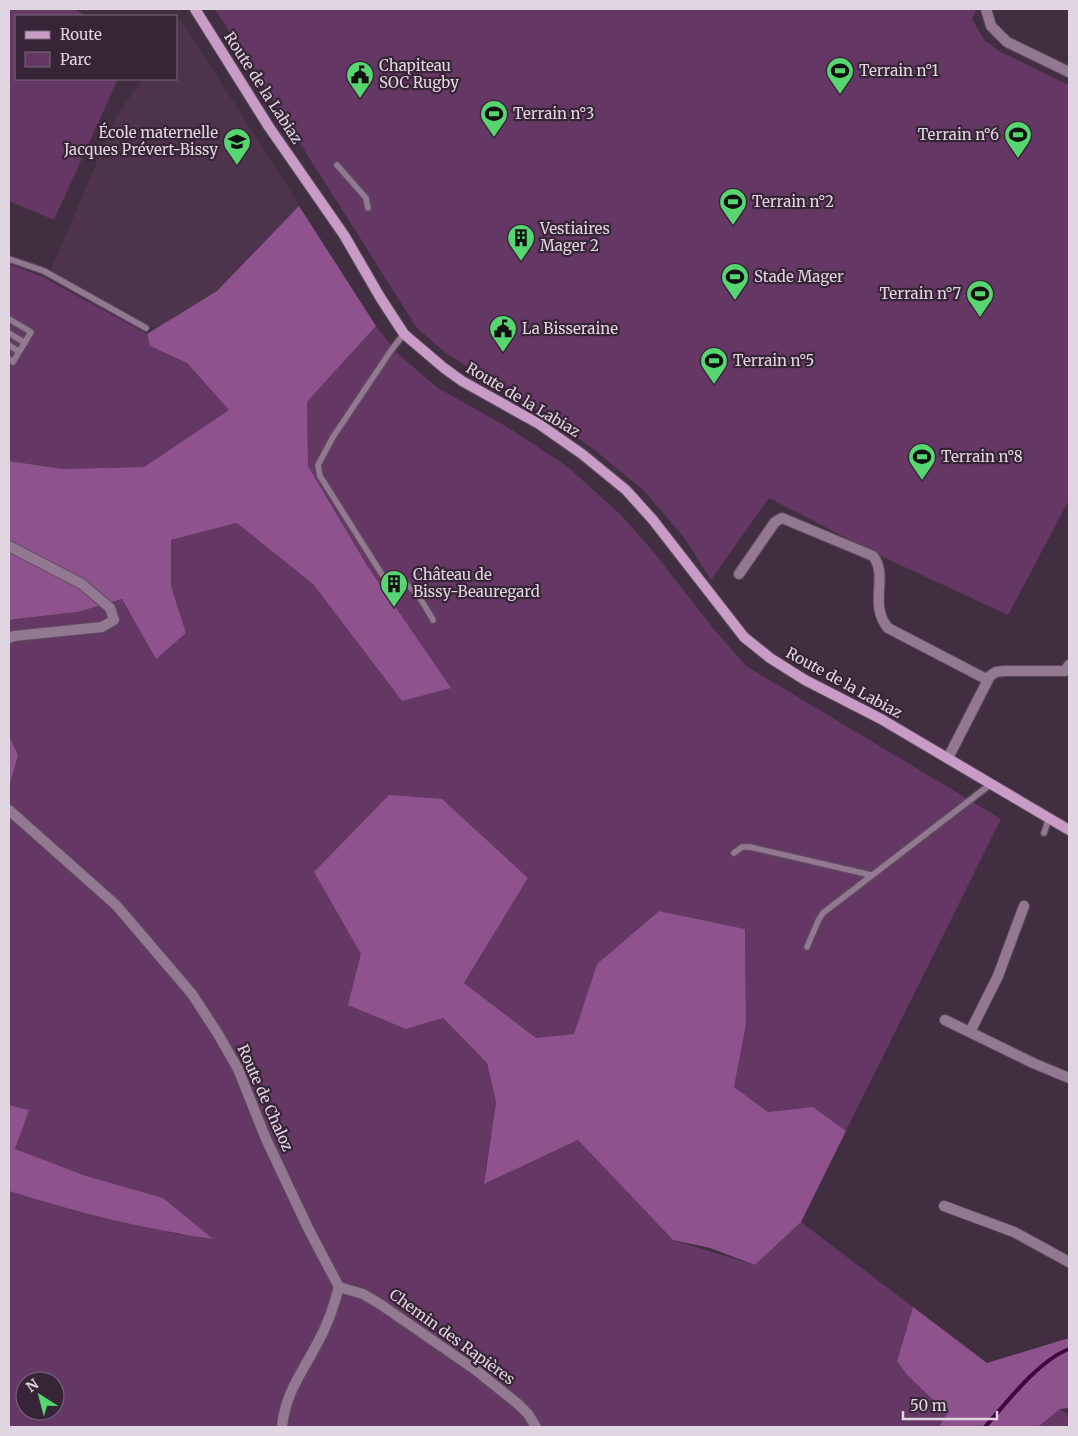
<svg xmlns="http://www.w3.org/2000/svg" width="1078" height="1436" font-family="Merriweather,serif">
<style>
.built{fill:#4d344c}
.green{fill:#643764;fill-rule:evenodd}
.forest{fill:#8e538d}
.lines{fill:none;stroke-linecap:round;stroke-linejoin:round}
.stream{stroke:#3f0640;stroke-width:4}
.service-casing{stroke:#5e4c5e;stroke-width:8}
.minor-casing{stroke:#5e4c5e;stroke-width:12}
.secondary-casing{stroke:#5e4c5e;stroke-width:12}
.service{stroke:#937892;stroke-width:5.5}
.minor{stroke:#937892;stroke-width:10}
.secondary{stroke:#c89cc6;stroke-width:10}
.labels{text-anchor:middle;stroke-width:4.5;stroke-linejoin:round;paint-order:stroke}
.poi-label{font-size:15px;fill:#e1d5e1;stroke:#372436;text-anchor:start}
.street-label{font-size:15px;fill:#e1d5e1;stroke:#372436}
</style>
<rect width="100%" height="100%" fill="#412e41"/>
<!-- built -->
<path class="built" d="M181,20l119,186 -83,85 -61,38 -105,-59 65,-153 26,-38h34v-52z"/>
<!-- green -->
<path class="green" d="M9,9h66l11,7h-70v63h102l-64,141 -45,-19z
M215,9h762l-5,10 13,22 18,12 66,32v415l-61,115 -123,-57 -116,-60 -58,82 -28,-44 -40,-46 -46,-38 -46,-33 -105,-66 -29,-25z
M9,264l32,12 106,58 3,12 37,17 42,47 -85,57 -81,2 -54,-8z
M376,326l21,27 41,35 71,40 59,39 52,47 32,36 61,78 33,38 255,153 -155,312 -33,-24 -45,5 -34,-25 12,-62 -1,-96 -86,-18 -62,53 -23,70 -38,4 -72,-55 64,-105 -214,-6 92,157 37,-11 44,45 9,39 -11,72 57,-17 36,-17 95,100 82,25 46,-43 112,85 -16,54 10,14 40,38 -8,14h-930v-236l48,15 125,29 -96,-59 -72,-27 14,-39 -19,-5v-319l8,-31 -8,-19v-115l6,-2 63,-7 44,-13 34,59 30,-25 -15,-47v-46l67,-17 75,61 89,117 -34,-134 -60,-101 -1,-64zM25,1381h30v30h-30z
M1060,1409l9,6v12h-31z"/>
<!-- forest -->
<path class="forest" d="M299,206l77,120 -69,76 1,64 60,101 83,121 -49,13 -89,-117 -76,-61 -66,17v46l15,47 -30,26 -34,-60 -44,13 -63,7 -6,2v-160l54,8 81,-2 85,-57 -42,-47 -37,-17 -3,-12 70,-43z
M9,736l9,19 -9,31z
M389,795l53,4 86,79 -64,105 72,55 38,-4 23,-70 62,-53 86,18 1,96 -12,62 34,25 45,-5 33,24 -45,91 -46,43 -45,-17 -37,-8 -95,-100 -94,44 12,-82 -9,-39 -44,-45 -37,11 -58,-24 13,-51 -47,-82z
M9,1105l20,5 -14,39 71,27 77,22 50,41c-69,-10 -138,-27 -204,-48z
M913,1307l74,56 82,-25v70l-9,1 -22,18h-99l8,-14 -40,-38 -10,-14z"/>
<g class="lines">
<!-- stream -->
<path class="stream" d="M985,1427c22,-25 53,-66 84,-78"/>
<defs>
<path id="service" d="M337,165l29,33 2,10
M9,259l35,12 102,57
M9,319l22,13 -18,30 -4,-3
M9,333l16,10
M404,334l-12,15 -59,88 -15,28 2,11 63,100c7,3 18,4 23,8 12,8 20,24 27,36
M9,345l10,7
M1044,833l5,-15
M734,853l8,-6h8l121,28
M807,947l12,-28 4,-6 168,-129"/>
<path id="minor" d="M986,9l5,17 16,16 62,30
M9,546l73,38 28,24 4,12 -12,7 -88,9 -5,2
M739,574l36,-52 7,-4 91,38c16,20 -5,48 15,72l100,52
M948,758l42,-82 6,-4 8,-1h61l4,-6
M9,810l107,95 76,89 26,40 20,35 28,70 42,89 31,59c-5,19 -11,37 -21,55 -15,29 -33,51 -36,85
M945,1020l88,43 36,15
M970,1032l28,-56 26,-70
M944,1206l70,26 55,30
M339,1287l24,7 17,10 97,67 41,33 10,10 8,13"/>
<path id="secondary" d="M195,9l74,118 75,108 36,62 24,37 40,34 18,13 77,43 43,30 44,36 27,30 91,117 26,21 35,22 76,39 188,111"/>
</defs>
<!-- service casing -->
<use href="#service" class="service-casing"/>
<!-- minor casing -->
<use href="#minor" class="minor-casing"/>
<!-- secondary casing -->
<use href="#secondary" class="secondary-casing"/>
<!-- service -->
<use href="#service" class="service"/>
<!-- minor -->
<use href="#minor" class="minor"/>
<!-- secondary -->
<use href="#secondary" class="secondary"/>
</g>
<!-- icons -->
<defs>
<symbol id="stadium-pin" viewBox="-11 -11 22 30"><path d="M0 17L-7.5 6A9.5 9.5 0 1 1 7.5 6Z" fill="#57d570" stroke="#372436"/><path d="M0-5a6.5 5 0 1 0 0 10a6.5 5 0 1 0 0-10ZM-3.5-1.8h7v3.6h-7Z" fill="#111"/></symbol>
<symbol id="civic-pin" viewBox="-11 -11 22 30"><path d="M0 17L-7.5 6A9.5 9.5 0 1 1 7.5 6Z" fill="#57d570" stroke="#372436"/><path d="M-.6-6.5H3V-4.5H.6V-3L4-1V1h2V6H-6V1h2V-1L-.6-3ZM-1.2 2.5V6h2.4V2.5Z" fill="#111"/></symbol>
<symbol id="school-pin" viewBox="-11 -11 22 30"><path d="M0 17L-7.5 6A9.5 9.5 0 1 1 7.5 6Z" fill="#57d570" stroke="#372436"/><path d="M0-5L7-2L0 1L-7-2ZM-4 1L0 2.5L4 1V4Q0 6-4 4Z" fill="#111"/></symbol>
<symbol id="building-pin" viewBox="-11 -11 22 30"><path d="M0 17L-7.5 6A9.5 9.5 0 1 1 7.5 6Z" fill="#57d570" stroke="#372436"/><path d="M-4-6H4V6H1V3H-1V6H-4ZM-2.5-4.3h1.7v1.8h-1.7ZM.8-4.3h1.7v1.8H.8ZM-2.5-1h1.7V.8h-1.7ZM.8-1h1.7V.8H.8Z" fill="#111"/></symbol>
</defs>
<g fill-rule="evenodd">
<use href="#stadium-pin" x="824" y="55" width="32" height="43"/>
<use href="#civic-pin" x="344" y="59" width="32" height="43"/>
<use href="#stadium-pin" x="478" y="98" width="32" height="43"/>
<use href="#stadium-pin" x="1002" y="119" width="32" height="43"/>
<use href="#school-pin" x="221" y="126" width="32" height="43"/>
<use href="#stadium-pin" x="717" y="186" width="32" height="43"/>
<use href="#building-pin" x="505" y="222" width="32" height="43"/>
<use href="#stadium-pin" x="719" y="261" width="32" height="43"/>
<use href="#stadium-pin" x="964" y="278" width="32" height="43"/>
<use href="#civic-pin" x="487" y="313" width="32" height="43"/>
<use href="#stadium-pin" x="698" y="345" width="32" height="43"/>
<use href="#stadium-pin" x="906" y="441" width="32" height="43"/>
<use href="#building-pin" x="378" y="568" width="32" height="43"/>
</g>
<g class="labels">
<!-- poi labels -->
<g class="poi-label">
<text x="379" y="71">Chapiteau<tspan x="379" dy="17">SOC Rugby</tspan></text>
<text x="859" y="76">Terrain n°1</text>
<text x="513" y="119">Terrain n°3</text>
<text x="218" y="138" text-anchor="end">École maternelle<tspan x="218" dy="17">Jacques Prévert-Bissy</tspan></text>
<text x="999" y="140" text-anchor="end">Terrain n°6</text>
<text x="752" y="207">Terrain n°2</text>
<text x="540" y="234">Vestiaires<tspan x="540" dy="17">Mager 2</tspan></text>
<text x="754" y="282">Stade Mager</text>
<text x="961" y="299" text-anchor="end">Terrain n°7</text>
<text x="522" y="334">La Bisseraine</text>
<text x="733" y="366">Terrain n°5</text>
<text x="941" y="462">Terrain n°8</text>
<text x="413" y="580">Château de<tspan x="413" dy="17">Bissy-Beauregard</tspan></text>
</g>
<!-- street labels -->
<g class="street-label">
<text transform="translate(263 88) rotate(57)" y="5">Route de la Labiaz</text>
<text transform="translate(523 400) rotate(31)" y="5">Route de la Labiaz</text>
<text transform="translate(844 683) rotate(29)" y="5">Route de la Labiaz</text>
<text transform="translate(265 1098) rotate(66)" y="5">Route de Chaloz</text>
<text transform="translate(452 1337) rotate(36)" y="5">Chemin des Rapières</text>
</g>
</g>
<!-- border -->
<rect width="1078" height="1436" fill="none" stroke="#e1d5e1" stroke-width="20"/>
<!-- legend -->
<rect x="15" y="15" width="162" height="65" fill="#372436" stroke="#7b6b7a"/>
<rect x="25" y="31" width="25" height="8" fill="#c89cc6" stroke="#7b6b7a"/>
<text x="60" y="40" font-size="15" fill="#e1d5e1">Route</text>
<rect x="25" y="52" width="25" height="15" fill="#643764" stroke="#7b6b7a"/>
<text x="60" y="65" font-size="15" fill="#e1d5e1">Parc</text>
<!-- north arrow -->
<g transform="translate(40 1396) rotate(324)"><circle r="24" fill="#372436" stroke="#7b6b7a"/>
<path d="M0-4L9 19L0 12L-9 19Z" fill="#57d570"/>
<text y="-8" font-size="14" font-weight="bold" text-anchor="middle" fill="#e1d5e1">N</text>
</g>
<!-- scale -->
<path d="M903 1411v8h94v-8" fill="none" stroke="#e1d5e1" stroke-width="2.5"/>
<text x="910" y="1411" font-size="15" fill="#e1d5e1" stroke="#372436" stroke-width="4" paint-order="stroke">50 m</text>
</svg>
